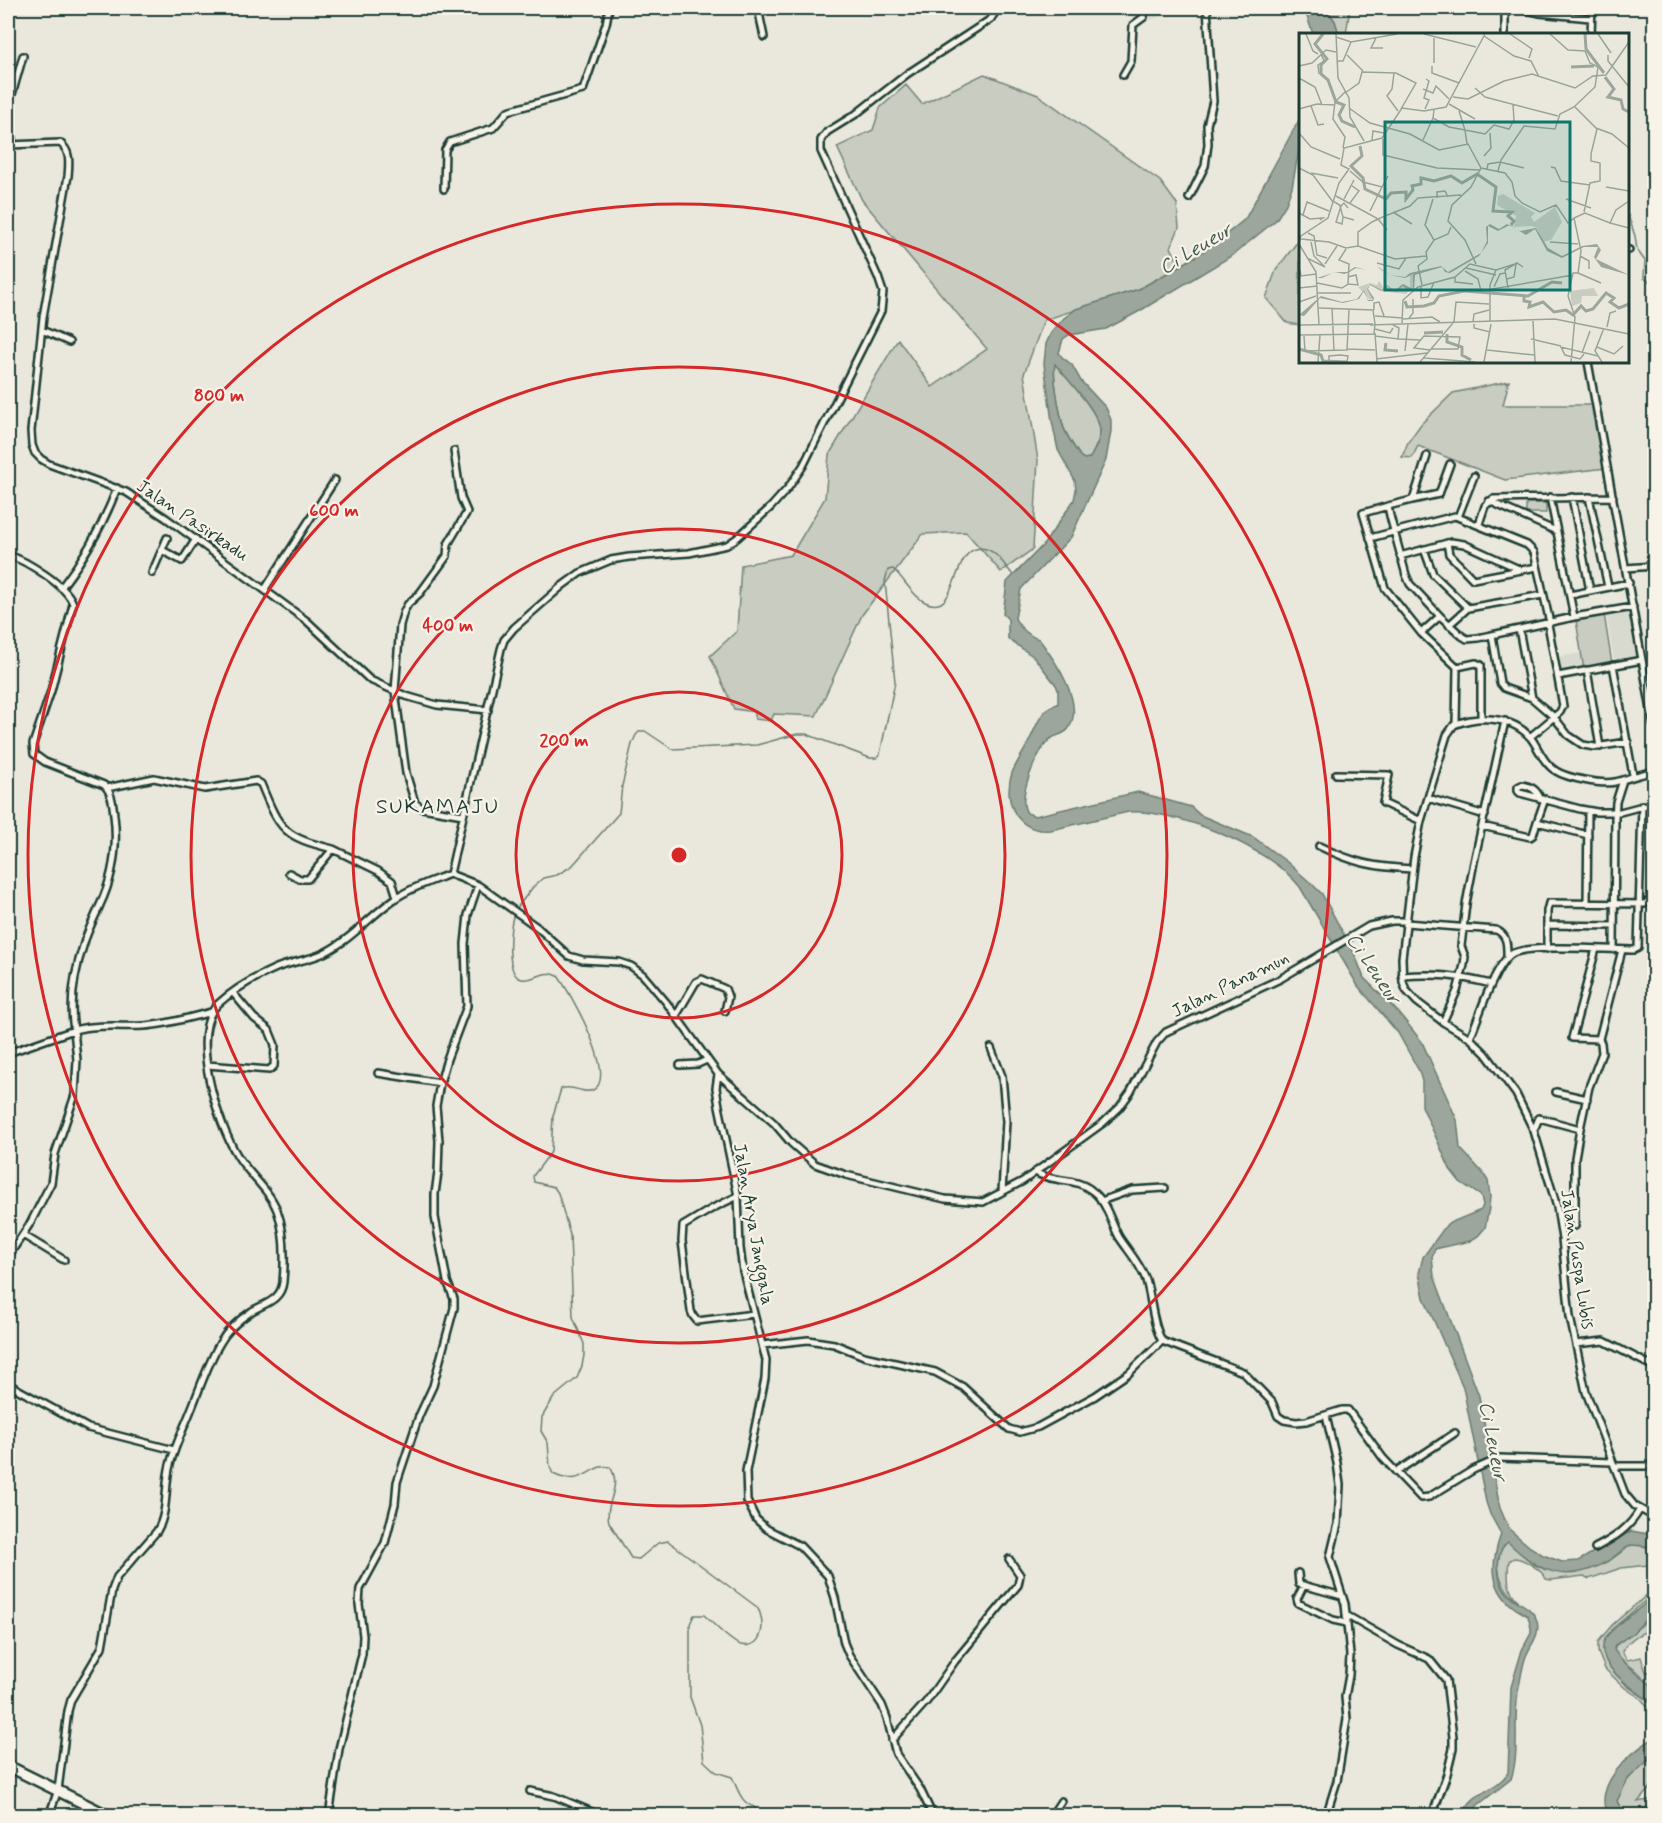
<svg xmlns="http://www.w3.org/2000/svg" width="1662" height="1823" font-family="Mynerve,sans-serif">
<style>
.built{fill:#d9dacf}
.green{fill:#c8ccc1;stroke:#74847a;stroke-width:1.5}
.water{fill:#9ca69c;stroke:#6a7c72;stroke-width:1.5;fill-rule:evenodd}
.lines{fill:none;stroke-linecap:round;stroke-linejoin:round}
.stream{stroke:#6a7c72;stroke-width:1.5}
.street-casing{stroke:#1f3d34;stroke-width:10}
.highway-casing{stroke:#1f3d34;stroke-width:14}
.street{stroke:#f7f3e8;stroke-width:5}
.highway{stroke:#f7f3e8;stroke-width:9}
.ring{fill:none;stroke:#d62828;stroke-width:3}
.labels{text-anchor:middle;stroke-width:4.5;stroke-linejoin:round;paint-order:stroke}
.street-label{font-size:18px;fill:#1f3d34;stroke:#f7f3e8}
.water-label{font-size:20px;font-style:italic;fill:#445c53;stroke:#f7f3e8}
.quarter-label{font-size:21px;letter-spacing:1.5px;fill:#1f3d34;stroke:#f7f3e8}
.inset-river{fill:none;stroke:#9ca69c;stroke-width:3}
.inset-road{fill:none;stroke:#99a499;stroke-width:1.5}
.view{fill:#0f766e;fill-opacity:0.15;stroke:#0f766e;stroke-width:3}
.inset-edge{fill:none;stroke:#1f3d34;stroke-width:3}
.centre{fill:#d62828;stroke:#f7f3e8;stroke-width:3}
.ring-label{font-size:18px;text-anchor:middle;font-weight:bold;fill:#d62828;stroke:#f7f3e8;stroke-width:4.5;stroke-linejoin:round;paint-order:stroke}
</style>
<rect width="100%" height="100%" fill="#eae8dd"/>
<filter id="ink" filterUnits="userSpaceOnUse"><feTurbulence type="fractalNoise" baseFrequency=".0167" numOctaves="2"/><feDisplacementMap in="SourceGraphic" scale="12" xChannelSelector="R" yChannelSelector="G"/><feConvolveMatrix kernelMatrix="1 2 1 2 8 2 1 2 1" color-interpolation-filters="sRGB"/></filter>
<g filter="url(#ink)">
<!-- built -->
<path class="built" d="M1144,8h47l-31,5 1,4 -14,3z
M1629,609l9,49 -24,3 -8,-48z
M1581,653l3,17 -23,4 -3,-17z"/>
<!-- green -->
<path class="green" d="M1326,8h24l-4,26h-7l-4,-13z
M984,74l54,21 122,86 17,23 2,24 -8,19 9,19 -41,23 -95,31 -20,54 14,86 -5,89 -32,23 -35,-40 -43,2 -61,81 -46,101 -42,-2 -3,7 -16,-2v-7l-21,-3 -24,-53 27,-25 4,-66 50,-10 34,-57 4,-43 69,-116 34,48 55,-38 -125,-149 -25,-53 36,-17 7,-22 26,-23 16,19z
M1298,241l2,2v82l-13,-2 -21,-25 10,-28z
M1055,363c11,15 46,51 45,68 0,9 -6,20 -10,27l-6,1 -4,-3c-6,-9 -12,-18 -16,-28 -4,-12 -12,-55 -9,-65z
M1509,381l-6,24h90l13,63 -101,12 -87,-34 -6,12 -10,-1 6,-15 13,-18 32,-31z
M1526,501l20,1v11h-20z
M1604,614l8,50 -28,6 -8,-50z
M1508,1541l25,23 13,6 63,-9 22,-16c10,1 19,0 23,10l-1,39 -42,36 -3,34 19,22 27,18v9l-14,-15 -15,-10 -20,-19 -7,-17v-10l14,-17 37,-32 2,-7v-19l-3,-2 -27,3 -32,11 -5,-3 -33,4 -5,-1c-4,-9 -23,-21 -32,-21l-5,3c-2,14 -2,31 10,40 -20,-11 -29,-44 -11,-60z
M1654,1610v21c-14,0 -24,8 -32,20l5,9 14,-3 5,15 8,-1v17l-17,-17 -21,-15 -2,-4 1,-6 27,-21z
M1654,1755v28l-16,19 16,-3v6l-19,8 -14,-4 -4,-8c5,-20 22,-34 37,-46z"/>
<!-- water -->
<path class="water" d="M1304,8h22l9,13 4,13h-26z
M1300,118v27l-8,42 -6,17 -10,16 -43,35 -95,57 -32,17 -37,6 -6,4 -4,14 3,4 10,8 9,16 25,27 5,12v11l-5,29 -35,77 -50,52 -6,29c3,8 15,19 24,21 15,20 46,63 30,89 -5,8 -14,6 -20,12 -12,13 -33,57 -22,73l8,3 103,-24 53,15 9,8 53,22 34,25 26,23 9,9 33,61 9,23 35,35 23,29 35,78 3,28 23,25 5,8 2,15 -1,12 -4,20 -7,8 -8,5 -35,8 -3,8 2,19 45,120 21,112 9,21 21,18 13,8 19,7 16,-1 53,-30 23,4v20l-7,-9 -16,-1c-8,4 -15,11 -23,16 -41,24 -69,12 -100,-19 -14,10 -12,38 -1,51 9,11 25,12 30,28 4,15 -8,25 -12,38 -3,9 -4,19 -6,27 -7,31 2,63 -8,93l-33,26 -8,10h-7c8,-24 32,-23 45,-42l3,-86 11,-37 9,-17v-5l-3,-12c-5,-3 -11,-6 -16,-10 -24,-21 -20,-46 -11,-72l-11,-20 -4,-12 -23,-115 -39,-89 -5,-25 4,-16 24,-33 34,-14 2,-5 -2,-9 -21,-14 -10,-13 -28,-63v-25l-3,-10 -21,-38 -40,-47 -58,-99c-30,-39 -123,-78 -172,-75l-77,18c-33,4 -49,-28 -39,-57 5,-12 13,-22 18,-34 8,-15 10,-30 28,-35v-14l-2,-5 -22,-28 -26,-18v-20l-5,-5 4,-32 37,-38 30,-44 2,-10 -1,-9 -17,-31 -6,-29 -8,-57 2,-20 5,-11 13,-15 12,-9 63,-20 41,-23 33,-21 32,-26zM1055,364c11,14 46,50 45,68 0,8 -6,19 -10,26l-6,1 -4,-3c-6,-9 -13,-19 -17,-30 -3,-12 -11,-52 -8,-62z
M1654,1590v21l-21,22 -18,12 -1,4c2,9 31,30 40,39v16c-17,-12 -62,-39 -49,-65 5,-9 13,-14 20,-20 11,-8 25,-17 29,-29z
M1654,1738v17l-26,24 -11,22c7,19 24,8 37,4v10h-47c-14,-31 24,-63 47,-77z"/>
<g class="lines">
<!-- stream -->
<path class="stream" d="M1628,215l7,21 2,14 8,11 -1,17 10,7
M516,909l17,-22 10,-9 14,-3 15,-9 47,-53 3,-27 10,-42 4,-9 4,-4h5l27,18 85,-4 40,-11h9l64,24h7l3,-4 15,-72 -10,-101 3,-11 5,-1c11,9 19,27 32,33 36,18 25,-63 61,-53 11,3 20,18 27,26
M514,914c-5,12 -9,63 8,65 13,2 23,-11 36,-3 12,16 61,102 35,114 -10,5 -19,-6 -32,-1l-8,27 -2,36 -18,24 1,6 20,5 4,6 12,42 3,82 11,27v11l-2,11 -5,12 -23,19 -12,20 -1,14 7,12 2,24 3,7c31,15 38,-12 57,-7 13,19 -6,36 -1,55l22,36 8,1 19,-16 10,-2 89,66c9,13 7,43 -16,38 -10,-2 -28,-22 -37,-30h-10l-4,9v73l10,28 4,36 12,11 16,5c6,12 8,25 22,30l3,4v5"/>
<defs>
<path id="street" d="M758,8l6,29
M1518,8l21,5 51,5
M1505,34v-26
M1591,34l1,-26
M1123,75l8,-14 2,-36 11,-8 -1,-9
M8,145l52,-2c11,8 9,21 8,33l-25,141 -12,114 1,14 3,8 6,6 8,5 77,28 40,26 141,103 63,59 36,16 31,9 51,5
M12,145l-1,-47 12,-42
M444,189l1,-39 5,-8 43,-14 15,-17 75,-21 23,-66 3,-16
M1189,198l16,-32 3,-22 -1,-19 6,-24 -6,-93
M1628,250h1
M42,330l27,12
M1588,362l66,364
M454,451l7,47 6,14 -19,32 -1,12 -27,37 -12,11 -4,7 -4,14 -5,66 11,82 9,30 7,5 41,7
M1427,456l-13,41 -2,3 -24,6 2,10 16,59 4,9 30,32 22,20 5,3 11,-1 96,-21 59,-10
M1550,497l24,120
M1572,497l18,94
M1589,497l19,90
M1412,500l27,-6 11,-30
M1489,501l67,30
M1388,506l-25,7 22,75 36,45 36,34 -1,57
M1458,517l16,-41
M1479,524l6,-18 8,-7 120,-2
M1370,538l85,-22 72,29 7,7 16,71
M1447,543l2,11 24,25 48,-9
M1424,549l9,25 35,34 75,-13
M162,550l20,11 14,-22
M8,555c17,5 60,31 65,49l-22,87 -18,53 1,10 11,8 59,23c8,7 9,20 10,30 4,32 0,60 -14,90 -5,12 -12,25 -16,38 -9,27 -15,59 -10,87 22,-6 47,-3 70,-4 23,-1 46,-9 68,-14
M1400,556l51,-14 13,2 57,26 16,-3
M1626,568l28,-2
M152,573l15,-35
M61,588c24,-31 42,-62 56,-100
M265,589l70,-109
M1570,595l59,-12
M1449,625l19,-17
M1519,629l13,69
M1421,633l19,-17
M1492,635l8,48 4,5 28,10 22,19 14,18 15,10 12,2 33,-5
M1613,665l20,110
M1457,667l19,-4 5,2v54
M1587,670l13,77
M1558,676l84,-16
M1530,737l30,-25 3,-6 -15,-82
M1654,772c-14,1 -25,7 -39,10 -13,3 -48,-4 -59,-11 -12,-7 -17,-22 -25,-33 -19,-22 -52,-23 -77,-13l-7,10 -26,86 -7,36 -12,101 1,24 3,8 11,12 26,20 27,16 16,16 30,40 18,37 23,76 5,32 8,78 16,75 39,102 10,12 19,11
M1336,774l53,1 -6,28 38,18
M107,788l47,-10 51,11 51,-8 5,3c19,47 23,53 72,65
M1428,798l57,17
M1540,798c-3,-8 -10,-12 -18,-13l-4,2v4l2,2 60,16 17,3h23l34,-9
M1545,799l-8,23 51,13
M1482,826l48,11 3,-2 4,-13
M1319,846c35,17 54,21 93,23
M289,873l11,6h8l25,-30 45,22 14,10 5,16
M450,874l51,-225 3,-9 10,-12 48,-42 18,-13 31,-13 18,-3 60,-4 38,-8 10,-7 34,-31 17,-19 15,-22 78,-155 2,-19 -5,-15 -57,-126v-11l6,-8 29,-18 51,-40 84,-55 3,-5v-6
M1587,903l1,-92
M1406,923l90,7c12,5 11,16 11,27
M1547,925l67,1
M1547,949v-38l2,-8 96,1 9,-8
M1596,949l-24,89 27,1
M1614,950l1,-132 1,-16 7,-22
M1402,976c33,-3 57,0 89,8
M676,1016l20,-34 6,-3 23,10 3,8 -3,14
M1443,1022l14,-31 7,-26 1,-8 -4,-11 5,-42 8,-42 31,-141
M1470,1038c9,-21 23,-69 40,-83 15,-12 101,-5 124,-5l4,-2 4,-143
M1599,1039l23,-89
M991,1048l11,28 4,45 -4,71
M8,1053l66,-23 3,30 -2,35 -20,59 -4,29 -20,39 -23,35
M207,1065l62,5 5,-4 1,-21 -6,-15 -15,-12 -21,-25
M680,1065l18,-1 9,-4
M378,1073l62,10
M718,1074l-2,14 3,18 19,90 2,52 3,23 23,89 -1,19 -19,92 1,30 9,18 11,10 33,17 28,30 7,22 9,45 5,12 33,50 5,13 9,36 24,35 13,27
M1556,1092l31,7
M1534,1130l5,-12 41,11 9,-42 13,-34 -1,-10 -2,-4
M1035,1172c17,11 40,5 56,18 16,11 19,31 28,47 9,14 21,26 27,43 6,20 6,43 16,61l81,31 29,30 6,14 6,4 12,2 10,-1 36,-11h6l35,48 38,40 8,-1 44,-27 27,-12 112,4
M738,1196l-25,12 -30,18 -1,15 9,70 2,5 4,5 57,-7
M1101,1201l31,-11 33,-2
M1575,1226v-68l5,-29
M23,1235l41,25
M1576,1344l28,-3 50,26
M762,1345l46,-5 26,4 30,12 71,16 28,15 46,42 11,3 18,-5 57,-31 34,-23 33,-32
M8,1384l80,44 86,22
M1614,1466h40
M1396,1472l59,-39
M1595,1548c19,-10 35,-20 45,-39
M1298,1573l1,11 43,12
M1304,1585l-7,14 1,4 35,17 14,3
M1346,1615l52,30 31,14 17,21 7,57v12l-6,25 -15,42
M892,1740l35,-39 28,-40 63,-76 2,-10 -11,-16
M530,1791l24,5 48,20
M49,1816l9,-26 10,-79 3,-11 31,-53 10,-57 5,-13 40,-46c12,-20 7,-45 13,-66 5,-20 14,-37 21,-55 9,-22 17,-47 29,-67 7,-13 20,-24 32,-32 14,-8 29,-11 31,-29 2,-23 2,-51 -6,-72 -8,-21 -29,-36 -40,-55 -19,-31 -49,-122 -19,-151 14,-13 36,-26 54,-34 16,-8 35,-9 52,-17 27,-13 47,-38 72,-55 16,-11 36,-17 54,-24l28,11 21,15 38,27 32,29 14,4 36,2 12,4 12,9 23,27 52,72 56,49 17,20 24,21 31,11 99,24 38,3 40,-21 80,-58 16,-15 11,-15 27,-51 9,-10 114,-53 89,-53 23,-5h14
M329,1816l10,-67 23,-95 1,-18 -4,-32 1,-15 25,-46 10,-39 2,-22 22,-66 14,-30 21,-78v-9l-7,-18 -12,-64v-23l3,-22 1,-31 -3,-35 4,-23 7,-24 20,-53 -2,-62 3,-29 10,-30
M1051,1816l10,-15
M1326,1816l11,-35 10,-62 -2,-22 4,-22 1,-20 -5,-51 -15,-47 8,-33 2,-39 -3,-22 -11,-47"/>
<path id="highway" d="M8,1766l101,50"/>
</defs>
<!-- street casing -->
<use href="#street" class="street-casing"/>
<!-- highway casing -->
<use href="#highway" class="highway-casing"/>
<!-- street -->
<use href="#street" class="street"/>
<!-- highway -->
<use href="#highway" class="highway"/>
</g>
</g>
<!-- distance rings -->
<g class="ring">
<circle cx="679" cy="855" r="163"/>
<circle cx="679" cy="855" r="326"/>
<circle cx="679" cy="855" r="488"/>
<circle cx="679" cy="855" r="651"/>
</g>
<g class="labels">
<!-- street labels -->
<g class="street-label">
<text transform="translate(193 520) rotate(34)" y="6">Jalan Pasirkadu</text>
<text transform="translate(1230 984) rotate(-26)" y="6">Jalan Panamun</text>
<text transform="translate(754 1224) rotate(80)" y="6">Jalan Arya Janggala</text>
<text transform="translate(1578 1259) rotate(81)" y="6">Jalan Puspa Lubis</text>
</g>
<!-- water labels -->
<g class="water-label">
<text transform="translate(1195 248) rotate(-31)" y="7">Ci Leueur</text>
<text transform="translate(1374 968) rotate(56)" y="7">Ci Leueur</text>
<text transform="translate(1494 1441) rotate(79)" y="7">Ci Leueur</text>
</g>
<!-- quarter labels -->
<g class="quarter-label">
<text x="438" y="813">SUKAMAJU</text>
</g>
</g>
<!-- overview -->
<g transform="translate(1299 33)">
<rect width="330" height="330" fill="#eae8dd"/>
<path d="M204,161l32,19 -4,4 3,5 21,-15 7,15 -11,18 -8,2 -6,-14 -5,-2 -18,1 2,-11 -19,-11 1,-9zM111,241l3,1v15h-5l-5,-6 -7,7 7,-5 6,5 -3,3 -16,-2 -2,-3 -2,2h-6l-11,-7 -2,5 7,10 -4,1 -12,-13 12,-4 7,2 2,-4 6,9 3,-4 6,5 8,-7 8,5zM295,255l4,8h-16l-1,7 -9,3 -2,-15z" fill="#c8ccc1"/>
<path d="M191,191l9,5 8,-5 13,7 16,-3 12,20 14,8 20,-10 15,-2 4,6 -5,9 33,16 -28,-8 -7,-10 4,-10h-14l-22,11 -15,-7 -12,-22 -9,6 -16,-10 -12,6 -10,-5v17l-9,13 -29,17 -5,-1 -3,-5 -27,8 -1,16h-6l-5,-5 -7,6 -9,-6v4l-5,1 -12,-6 -2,4 6,9 -1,3h-5l-4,-10 -5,8 -16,4 -23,-5 -14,16 -2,2 -5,-1 22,-19 21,6 15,-3 7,-9 4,10h5l-6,-11 3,-5 12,6 5,-5 8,6 8,-7 10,5v-15l-8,4 -15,-3 -10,-6 -3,-3 -10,4 -11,-2 -8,5 -4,1 -9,-2 -13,6h-5l19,-6h11l8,-5 12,3 10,-4 13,9 15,2 5,-4 31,-7 7,6 33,-19 6,-12 -1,-14z" fill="#9ca69c"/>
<path class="inset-river" d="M24,1l-8,10 12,15 -6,6v9l7,6 8,22 8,3 -5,10 3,6 13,6M286,1l1,15 18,24M272,34l23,-1M306,44l9,12 -6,8 13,3 2,9 6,3M61,113l2,10 -11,10 12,12 2,11 21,10 5,-6 15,-1v7l7,-9 -1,-4 9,-2v-6l13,3 17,-5 11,7 15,-9 19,13 -3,24 19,1 -4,4 6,5 -3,4M225,264v4l6,1 -1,5 14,-5 11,10 12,-2 7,5 8,-9 5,5 7,-2 13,-16 8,5 -4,4 9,6 10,-4M106,268l2,6 17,-1 10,-3 5,-7 25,-5 64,5 24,-14 10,1M125,300l19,-1M148,301v8l15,5v8l9,5M87,310l-1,7 13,1M0,316l22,6 2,6 24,1"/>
<path class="inset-road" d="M7,1l7,17 5,3M37,1l2,44 11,20 1,19 14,24M125,1l52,13M211,1l22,15 -3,9M299,1l13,19M185,3l30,20 17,5 8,16M37,4l15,5 46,-8M77,5l-5,10h12M135,5v25M48,22l16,16M309,22v6l21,26M38,28h6l8,-19M0,33l13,-3 14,-13 10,2M133,33v7l27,10M95,40l-2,16 -5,7 11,15M20,41l-1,-9 6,-4 -3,-7M0,45l16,9 7,18M176,55l10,9 73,19M124,56l10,4 3,-7 13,13M46,60l14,-10 3,-11 34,1 20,10 -15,26M154,64l15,2 36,-18 28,-7 43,14 18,-12 13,-1 23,-33M150,71l26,15M12,73l7,19 6,-1M276,74l21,21 16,6 17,14M50,75l21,15 40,11 29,16 29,-6 13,24 -10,19 -19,18 -4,16 17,19 11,24M0,76l18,-5 18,1M126,76l4,-9 -5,-2 5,-17 -3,-2M135,77l-1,8 16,9 16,3 -6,-19M0,100l12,14 29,12M84,106v16l54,13 43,2M73,107l1,-9 11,2M124,107l10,-22M168,111l-2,-14 20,4 9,-9 15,4 5,-9 -1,-15M44,115l2,-11 -12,-18 2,-17 10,-10M185,123l7,-8 -1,-15M252,134l4,1 6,13 29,4M0,135l14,7 20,27M182,135l24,5 7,9 3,14 7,7 18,9 16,-7 12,18 6,-5M188,136l1,-5 12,-2 24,6M51,138l13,11 19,5 6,-11M199,138l3,-11 23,-34 31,3 5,-15 14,-7 21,-20 3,-20 -8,-4 -5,-12 -17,-1 -18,-16M12,140l27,5M307,154l23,4M37,163l42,23 32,-13 8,-8 43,-3M138,165v-6l8,-1 3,6M45,166l10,-19M134,166l-8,26 9,15M267,166l25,9M34,168l8,5 3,-3 4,5M51,170l9,-12 -8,-6M41,173l3,11 11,3M42,173l-5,16 6,2 1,-7M71,178l12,-24M94,179l19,12M285,179l6,-29 10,-2v-18l-9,-2v-7l6,-25M0,180l11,6 13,-1 -3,2M4,182l4,-13 22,9M311,190l19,5M9,200l6,3 3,19 10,3M2,206l28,3 17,6 12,-2 37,13 31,-3M12,209l3,14 11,11M251,209l28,2M0,210l2,-7 27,-18 11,-35 10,-14 -8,-4 3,-17 38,-10 20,-30 22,3 22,-4 39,-73M0,211l17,28 3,53M59,213v-14l14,-10 6,-3 9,11M281,223l9,5v8M8,225l18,9M78,230l22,6 7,-11M26,231l12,-18M167,235l30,7M1,237l1,6 15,-2M197,237l22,-7M166,238l13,8 3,12 92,-16M279,240l3,-22 -7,-33 11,-5 25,10 6,-13 13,-9M279,240l23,10M156,244v5l18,2M208,246l7,-2 2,-13M18,250l25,5 6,-4 1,-20 -10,-4 7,-11M49,251l10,1 -2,-10 -8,2M123,252l-4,-19 9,-7 -1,-7 8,-12 14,-6 3,-7M122,253v12l7,-1 6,-15M195,254l6,-13 5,-1M0,255l18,-2M209,255l-3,-18 12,-7 6,4M19,260h33M0,269l17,-6M20,275l54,2 2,14M33,275l2,43M75,277v-7l5,-1 5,14M76,283l28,2M110,285l4,-5v-14M104,286l29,-2 8,5M234,288l2,41M155,289l2,-20 33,2M174,289l1,-8 15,-4M191,289v-37l6,-15M103,290l1,-23 15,-13 37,-10 15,-13 26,6M175,291v4l16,4M0,292l74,-1M71,292l185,-6 74,15M308,294l3,-14 6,-2M76,296l15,4 3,-5M76,300l2,29M0,302l75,-1 1,-10M5,303l1,15 42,-1 2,-41M76,303l23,3 1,-11 -6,-3M99,306l22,1M232,306l30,7M298,314l17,7 9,-8M48,316l28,1M131,317l-16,-2 10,-12 36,1 -2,12h-27M188,317l47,5M106,318l3,-27M283,320l8,-22M285,321l-4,5 -15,-4 -4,-8 37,9M125,325l51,4M77,326l51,-6M30,328v-5l11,-1 8,1 -1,6M19,329l2,-27M121,329l33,-39M185,329l7,-38M272,329l4,-45 -7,-21 5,-23h5M303,329l-7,-11 9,-23"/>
<path class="view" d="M86,89h185v168h-185z"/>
<rect width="330" height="330" class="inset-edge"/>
</g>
<circle cx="679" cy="855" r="9" class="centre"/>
<g class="ring-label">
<text x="219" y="401">800 m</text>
<text x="334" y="516">600 m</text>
<text x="448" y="631">400 m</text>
<text x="564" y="746">200 m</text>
</g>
<!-- margin -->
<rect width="1662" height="1823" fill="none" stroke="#f7f3e8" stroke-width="30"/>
<rect x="15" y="15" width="1632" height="1793" fill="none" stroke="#1f3d34" stroke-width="2" filter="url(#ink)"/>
</svg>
